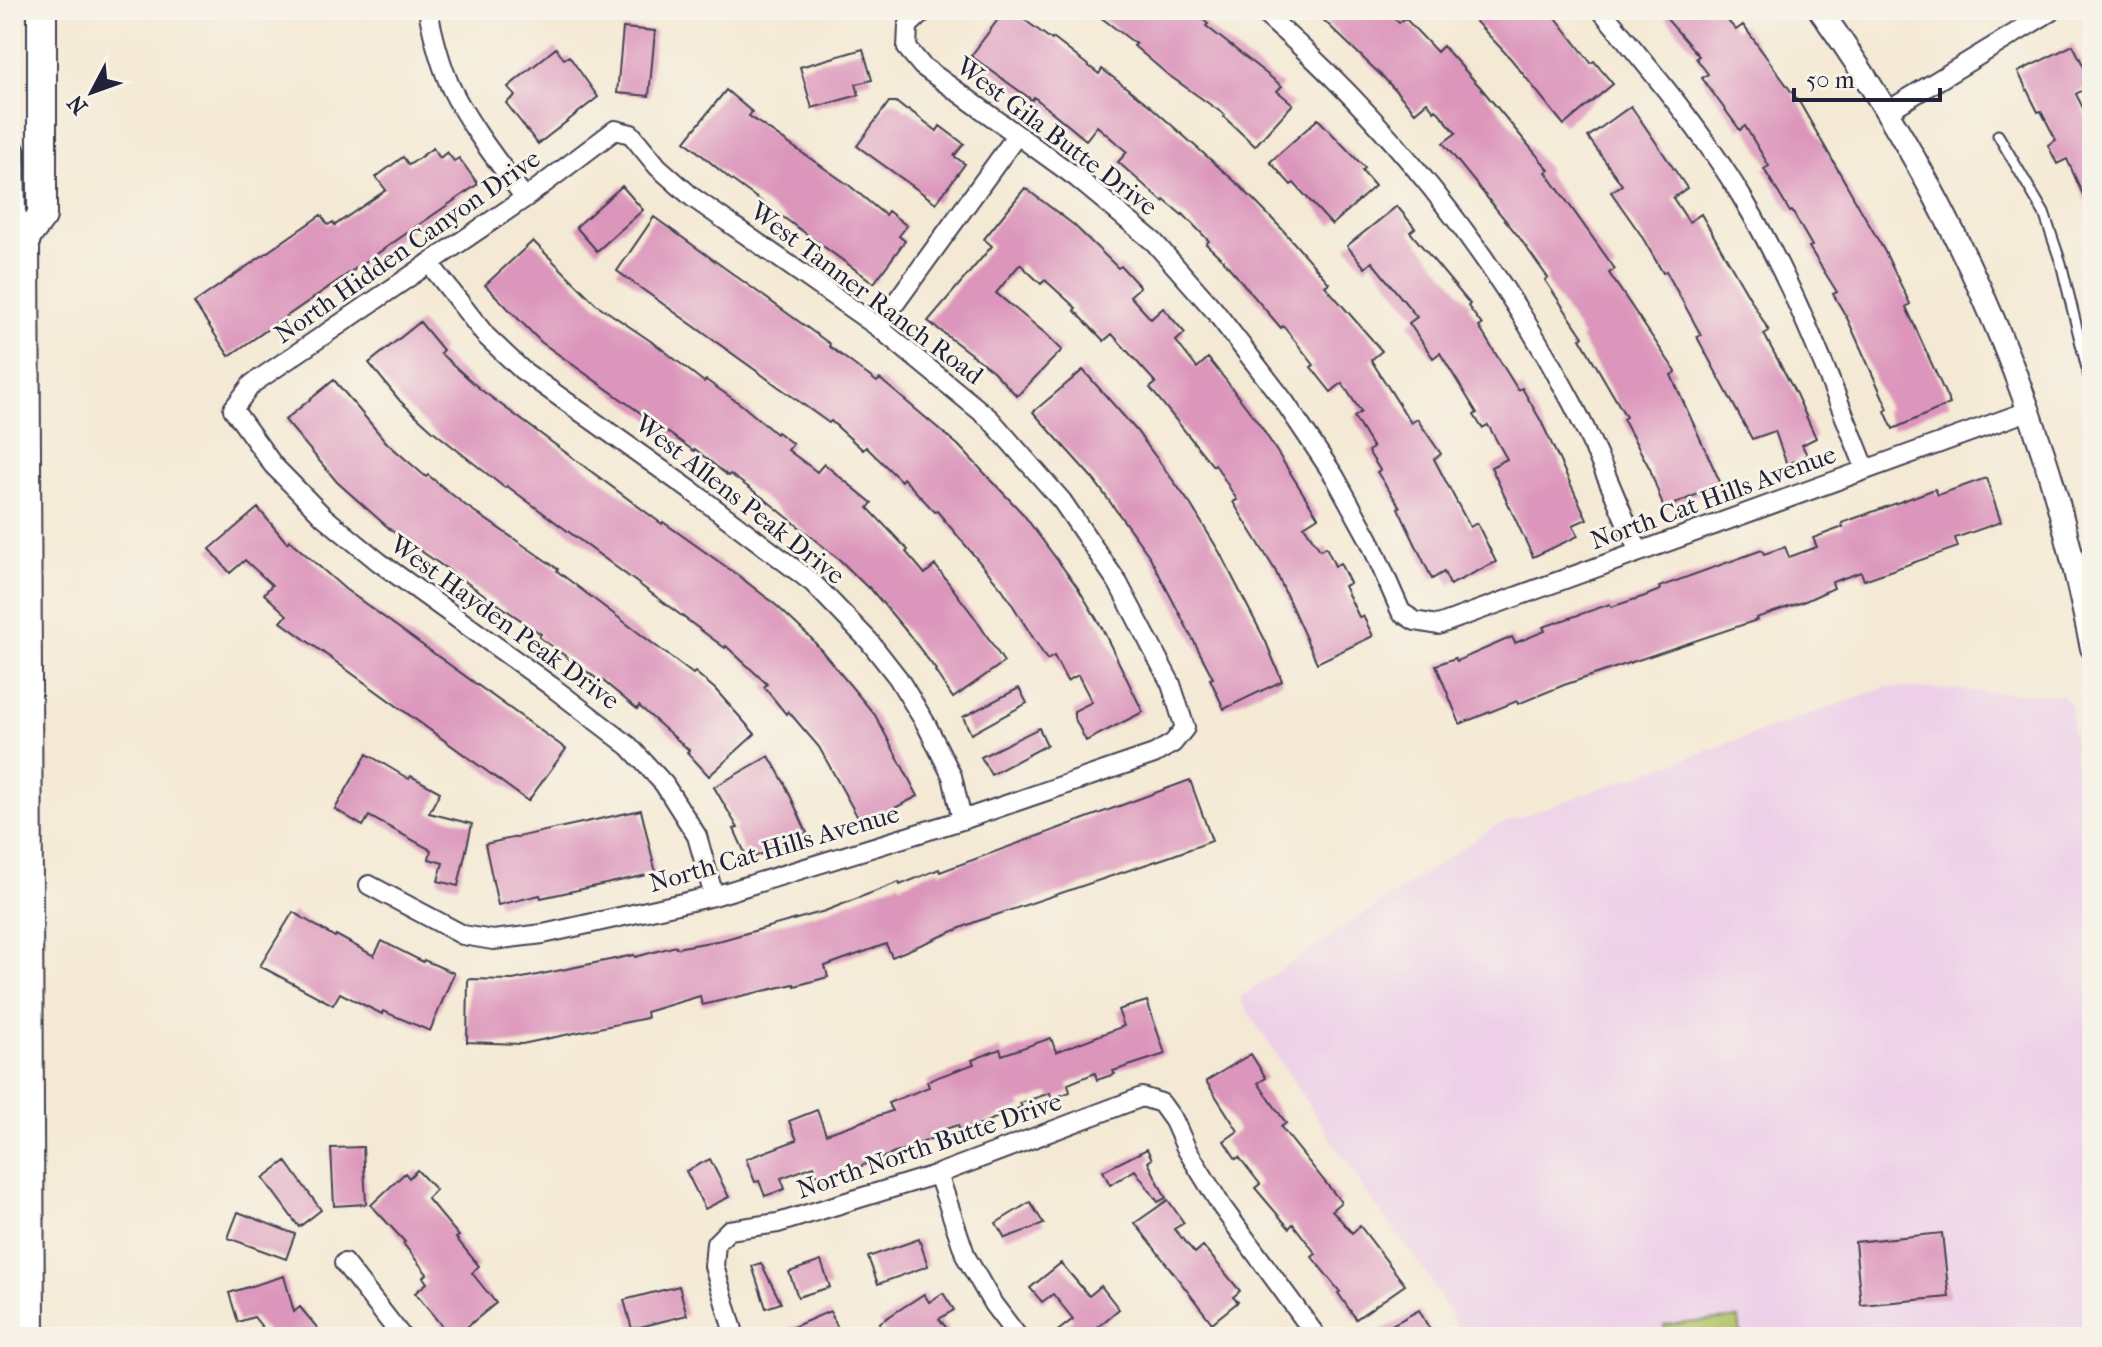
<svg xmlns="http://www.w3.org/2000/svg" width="2102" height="1347" font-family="'IM FELL French Canon',serif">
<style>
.built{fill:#edd0e8}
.green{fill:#b0c265;stroke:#697250;stroke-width:2}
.building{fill:#dc95bb}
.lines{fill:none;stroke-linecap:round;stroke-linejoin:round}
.service-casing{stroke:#424052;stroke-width:13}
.minor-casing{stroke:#424052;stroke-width:22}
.tertiary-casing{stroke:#424052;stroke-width:26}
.primary-casing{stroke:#424052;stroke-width:32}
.service{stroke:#fff;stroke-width:9}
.minor{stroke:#fff;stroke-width:18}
.tertiary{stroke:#fff;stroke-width:22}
.primary{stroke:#fff;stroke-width:28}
.labels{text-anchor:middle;stroke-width:6;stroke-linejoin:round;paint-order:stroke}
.street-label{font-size:26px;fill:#22223b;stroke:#f7f3e8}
</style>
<rect width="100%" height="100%" fill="#f7f3e8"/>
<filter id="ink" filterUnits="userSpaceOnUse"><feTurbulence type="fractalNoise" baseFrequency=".0125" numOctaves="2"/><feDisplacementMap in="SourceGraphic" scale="16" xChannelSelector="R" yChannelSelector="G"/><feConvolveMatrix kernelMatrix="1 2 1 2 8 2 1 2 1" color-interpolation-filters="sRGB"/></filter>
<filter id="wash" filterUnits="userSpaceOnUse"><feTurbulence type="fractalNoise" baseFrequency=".006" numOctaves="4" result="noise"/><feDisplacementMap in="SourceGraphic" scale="32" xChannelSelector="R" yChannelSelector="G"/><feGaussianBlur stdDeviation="1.8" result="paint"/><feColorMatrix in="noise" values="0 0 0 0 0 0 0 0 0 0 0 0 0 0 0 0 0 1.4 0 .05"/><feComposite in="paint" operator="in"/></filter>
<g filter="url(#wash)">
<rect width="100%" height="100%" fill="#f4e9d4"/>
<!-- built -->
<path class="built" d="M1887,687l174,8 9,9 22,214v419h-629l-33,-58 -63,-85 -128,-196 256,-172z"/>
<!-- green -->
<path class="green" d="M1739,1318l2,19h-76l-1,-12z"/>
<g id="blocks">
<!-- building -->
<path class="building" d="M1005,10h6l41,30 1,-2 46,36 3,-5 47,36 90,80 42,43 48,55 -4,3 57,65 -11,9 40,63 6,-4 24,35 -7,5 36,68 7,-4 19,39 -46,23 -6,-13 -12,7 -34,-71 2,-1 -23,-35 3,-2 -12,-19 5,-3 -19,-31 7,-5 -19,-29 -11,9 -20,-25 3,-2 -31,-39 -2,2 -59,-69 -16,-15 3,-3 -26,-27 -1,1 -18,-15 -1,2 -45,-40 9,-10 -30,-26 -11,14 -52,-43 -2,3 -61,-44z
M1091,10h101l16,14 -2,2 76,60 -5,5 16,13 -38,42 -31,-29 1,-2 -58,-41 -33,-28 2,-2z
M1313,10h73l13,13 6,-5 32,34 6,-6 38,42 68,82 -3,2 69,97 -6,4 67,99 -5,3 50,109 -57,25 -14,-40 -27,-50 3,-2 -46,-79 3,-1 -38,-57 3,-2 -29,-41 -76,-94 13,-10 -20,-24 -2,2 -7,-9 -12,10 -30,-33z
M1465,10h85l41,53 3,-2 19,23 -49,41 -53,-66z
M1659,10h59l18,20 7,-5 58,80 84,147 25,52 -4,3 44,97 -57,25 -8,-18 3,-2 -40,-89 -15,-26 4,-2 -28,-45 3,-1 -20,-35 -2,1 -26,-43 5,-3 -24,-40 -5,4 -38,-52 6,-4 -12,-16 3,-2z
M623,28l32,3 -6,65 -32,-3z
M2073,45l19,38v2l-16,9 16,32v89l-25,-56 -10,5 -9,-19 8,-5 -15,-29 -3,1 -20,-40z
M556,48l8,11 5,-3 29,41 -60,47 -32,-41 9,-7 -7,-9z
M863,49l9,31 -16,4 3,11 -47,13 -12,-41z
M726,90l26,22 -3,4 101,70 35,29 3,-4 19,15 -8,10 6,5 -31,42 -145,-105 -44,-37z
M889,102h7l10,8 2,-1 29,22 3,-5 24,18 -10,12 11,8 -29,39 -79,-57z
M1631,106l56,82 -14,10 16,24 12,-8 68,117 -5,3 32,60 20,44 -14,7 5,10 -20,10 -12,-34 -23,8 -55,-102 4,-2 -35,-64 -3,2 -22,-38 -30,-43 11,-7 -34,-48z
M1318,119l47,49 -3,3 13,15 -43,39 -38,-42 -3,2 -21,-23z
M433,148l7,10 7,-6 7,9 5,-3 19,26 -249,172 -35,-53 127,-88 7,10 5,-3 2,3 51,-35 -10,-13 27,-20 6,8z
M622,186l21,24 -46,41 -21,-24z
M1025,188l49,37 44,43 3,-2 19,21 -10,9 21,23 12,-11 22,25 -9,8 21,27 11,-10 17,21 37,49 56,89 -14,9 16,24 6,-3 9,19 5,-3 10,20 -6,3 15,31 4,-1 10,20 -56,27 -42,-93 -42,-68 4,-2 -22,-36 -2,2 -63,-78 6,-5 -44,-49 -8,7 -30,-31 2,-2 -31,-28 -4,4 -21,-20 -24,29 50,41 16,16 -45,46 -24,-25 -65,-50 64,-75 -8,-7z
M1397,206l18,22 -5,4 60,72 -2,2 14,19 -3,2 39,63 4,-2 19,33 46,98 -14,6 5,11 -45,21 -42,-90 16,-8 -19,-34 -6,3 -8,-13 3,-2 -37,-60 -7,5 -24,-35 8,-6 -45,-55 -7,6 -18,-22z
M654,217l176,127 -1,2 48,36 3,-3 78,66 65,69 55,74 24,40 41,84 -57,29 -12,-24v-6l18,-9 -14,-27 -11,6 -13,-25 -7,4 -44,-70 -66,-79 -2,1 -32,-34 -2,3 -35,-34 -3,3 -32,-29 -2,2 -212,-152z
M533,241l63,63 62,42 46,36 2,-2 37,26 33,28 1,-2 16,12 -5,6 29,22 7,-8 48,39 -4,5 40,42 -2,2 19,22 10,-9 40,53 29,44 -51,36 -18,-27 1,-1 -29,-38 -38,-45 -1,1 -27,-27 -75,-61 -36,-26 -2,2 -33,-27 -1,2 -153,-109 -56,-57z
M420,322l23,28 -3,3 40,36 182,135 1,-2 76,54 38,30 34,32 64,77 43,81 -56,29 -43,-78 -31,-36 -2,3 -22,-27 3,-3 -41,-38 -1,2 -218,-162 -2,2 -72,-57 -33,-30 -31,-38z
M1083,370l53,60 55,75 29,48 46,89 16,39 -58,28 -14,-30 3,-1 -63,-121 -56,-77 -61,-68z
M334,380l53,63 39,34 2,-2 37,30 93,64 -1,2 136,103 2,-2 20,17 40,45 -46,42 -22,-24 2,-2 -50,-44 -2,3 -35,-29 -2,1 -61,-44 2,-3 -149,-103 -55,-49 -52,-62z
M1986,478l15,44 -46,16 3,9 -94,33 -3,-8 -29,10 2,6 -31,14 -47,16 1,2 -193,65 -46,19 -1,-3 -57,23 -24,-59 19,-7 2,3 55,-24 3,6 30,-12 -2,-4 67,-23 1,3 34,-11 15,-6 -1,-3 103,-37 2,4 21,-7 4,10 28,-10 -4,-9 30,-11 -1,-4 93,-34 3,6z
M258,508l29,35 2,-3 56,49 221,160 -38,52 -247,-179 6,-7 -23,-21 8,-9 -27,-25 -15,13 -20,-24z
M1019,688l8,15 -56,31 -8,-17z
M1039,728l8,17 -56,30 -10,-18z
M367,754l42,25 2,-3 29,16 -11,21 43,11 -14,62 -20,-5 5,-18 -14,-4 2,-9 -62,-34 -6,10 -28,-17z
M769,756l16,28 22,49 -59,27 -14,-31 4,-1 -24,-41z
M1190,780l22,61 -41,15 -196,66 -83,35 -6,-13 -61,22 3,11 -33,9 -1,-2 -92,21 -2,-9 -54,16 1,6 -125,26 -55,-2 1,-63 45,1 121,-25 1,2 41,-11v2l46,-8 103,-29 74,-29 1,3 39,-16 1,3z
M641,810l15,63 -115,25 -1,-3 -42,10 -13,-61z
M293,912l42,25 1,-2 38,21 8,-15 41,21 1,-2 30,13 -24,58 -47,-20 -1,3 -42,-21 -7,12 -73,-39z
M1147,1001l18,53 -52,17 2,3 -18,6 -2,-7 -27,11 2,8 -18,7 -2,-6 -30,10 2,4 -43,18 -14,4h-6l-1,-4 -29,9 2,5 -111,43 -6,-16 -33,12 4,11 -20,7 -6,-15 -4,1 -9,-23 51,-19 -8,-19 28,-11 9,24 66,-23 -4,-8 41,-16 -2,-6 47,-17 -2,-4 28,-11 2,6 49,-17 5,14 68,-26 -6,-16z
M1251,1054l15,24 -8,5 28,40 -5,4 60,75 -9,8 20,23 8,-7 45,59 -49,34 -18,-26 2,-1 -28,-35 4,-3 -23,-30 -4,4 -34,-40 5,-4 -21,-27 -3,2 -12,-18 14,-10 -32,-50z
M363,1147l3,57 -32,2 -3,-58z
M1147,1149l5,10 -4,3 18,36 -8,4 -23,-32 -25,15 -7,-14z
M710,1159l19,38 -24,12 -19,-38z
M286,1161l35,49 -22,17 -36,-49z
M417,1170l19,20 -9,8 32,38 -3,2 23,28 -7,7 24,30 -39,32 -6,-8 -6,3 -30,-37 12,-10 -4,-6 4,-3 -24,-31 2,-1 -34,-37 34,-32 4,5z
M1168,1200l16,23 -10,6 21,24 8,-7 37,45 -7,6 5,5 -26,21 -77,-100z
M1030,1202l14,22 -39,14 -9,-15z
M238,1212l57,22 -9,25 -58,-21z
M1942,1233l7,64 -88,8 -6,-63z
M919,1239l9,27 -50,18 -10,-27z
M821,1261l9,26 -32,10 -9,-25z
M761,1263l20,40 -15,5 -14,-42z
M1061,1263l28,33 12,-10 18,23 -33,28h-36l23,-18 -20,-25 -11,8 -12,-14z
M284,1276l10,36 6,-5 25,30h-55l-16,-20 -16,5 -9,-29z
M679,1286l8,29 -55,14 -8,-29z
M943,1293l11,17 -15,9 15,18h-66l-9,-14 45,-29 5,8z
M1419,1310l15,27h-64z
M830,1311l12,26h-72z"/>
</g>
</g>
<g filter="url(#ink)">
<use href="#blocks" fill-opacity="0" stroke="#424052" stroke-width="2"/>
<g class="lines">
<defs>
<path id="service" d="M1998,135l46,78 17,50 31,126"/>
<path id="minor" d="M428,10c5,26 12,53 23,78 19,39 48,75 74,110
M925,10l-17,16 -1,22 15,18 155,112 77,64 60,68 70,91 51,76 34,62 32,73 14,9 23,4 590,-214
M1260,10c126,108 231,241 309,387 27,49 47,104 70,155
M1601,10c50,60 102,122 142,189 51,85 86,179 123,271
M1886,112l167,-102
M429,263l57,73 36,34 171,122 120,91 56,58 29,37 28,46 26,52 10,44
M878,327l139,-192
M369,885l94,50 30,5 50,-6 171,-38 248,-76 192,-66 19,-11 12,-15 -14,-44 -53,-101 -56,-82 -72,-82 -112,-92 -186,-130 -34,-30 -27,-33 -16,-4 -90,68 -273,186 -19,25 40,56 51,52 55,45 172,124 78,60 35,38 33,52 17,60
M938,1174l28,83 27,47 25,33
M344,1263l58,74
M735,1337l-21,-71 2,-23 13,-13 49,-7 160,-49 204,-77 19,6 13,18 13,29 35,57 95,130"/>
<path id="tertiary" d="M1820,10c96,135 172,285 223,443 21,64 35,130 49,195"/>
<path id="primary" d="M10,151l1,64 14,23 5,1099
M25,238l17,-22v-206"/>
</defs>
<!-- service casing -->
<use href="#service" class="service-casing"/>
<!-- minor casing -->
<use href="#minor" class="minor-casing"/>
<!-- tertiary casing -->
<use href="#tertiary" class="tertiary-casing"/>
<!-- primary casing -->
<use href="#primary" class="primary-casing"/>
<!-- service -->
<use href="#service" class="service"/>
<!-- minor -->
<use href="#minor" class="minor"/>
<!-- tertiary -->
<use href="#tertiary" class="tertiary"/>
<!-- primary -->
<use href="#primary" class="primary"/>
</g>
</g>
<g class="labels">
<!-- street labels -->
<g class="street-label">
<text transform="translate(1057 136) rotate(37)" y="9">West Gila Butte Drive</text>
<text transform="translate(407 246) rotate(-35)" y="9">North Hidden Canyon Drive</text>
<text transform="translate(867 293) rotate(37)" y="9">West Tanner Ranch Road</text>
<text transform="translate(1713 497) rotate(-20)" y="9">North Cat Hills Avenue</text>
<text transform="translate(740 499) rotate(38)" y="9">West Allens Peak Drive</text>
<text transform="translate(505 622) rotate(36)" y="9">West Hayden Peak Drive</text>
<text transform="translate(774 848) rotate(-16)" y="9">North Cat Hills Avenue</text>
<text transform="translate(929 1145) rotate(-19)" y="9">North North Butte Drive</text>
</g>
</g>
<!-- margin -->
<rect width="2102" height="1347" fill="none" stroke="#f7f3e8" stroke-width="40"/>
<!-- north arrow -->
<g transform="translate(92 92) rotate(229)" stroke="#f7f3e8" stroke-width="6" paint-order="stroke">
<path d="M0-6L14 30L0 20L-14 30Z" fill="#22223b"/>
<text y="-12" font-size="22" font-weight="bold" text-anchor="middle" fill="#22223b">N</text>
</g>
<!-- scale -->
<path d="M1794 88v12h146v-12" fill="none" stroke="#22223b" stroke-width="4"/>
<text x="1806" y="88" font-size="24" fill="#22223b" stroke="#f7f3e8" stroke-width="6" paint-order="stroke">50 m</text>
</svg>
